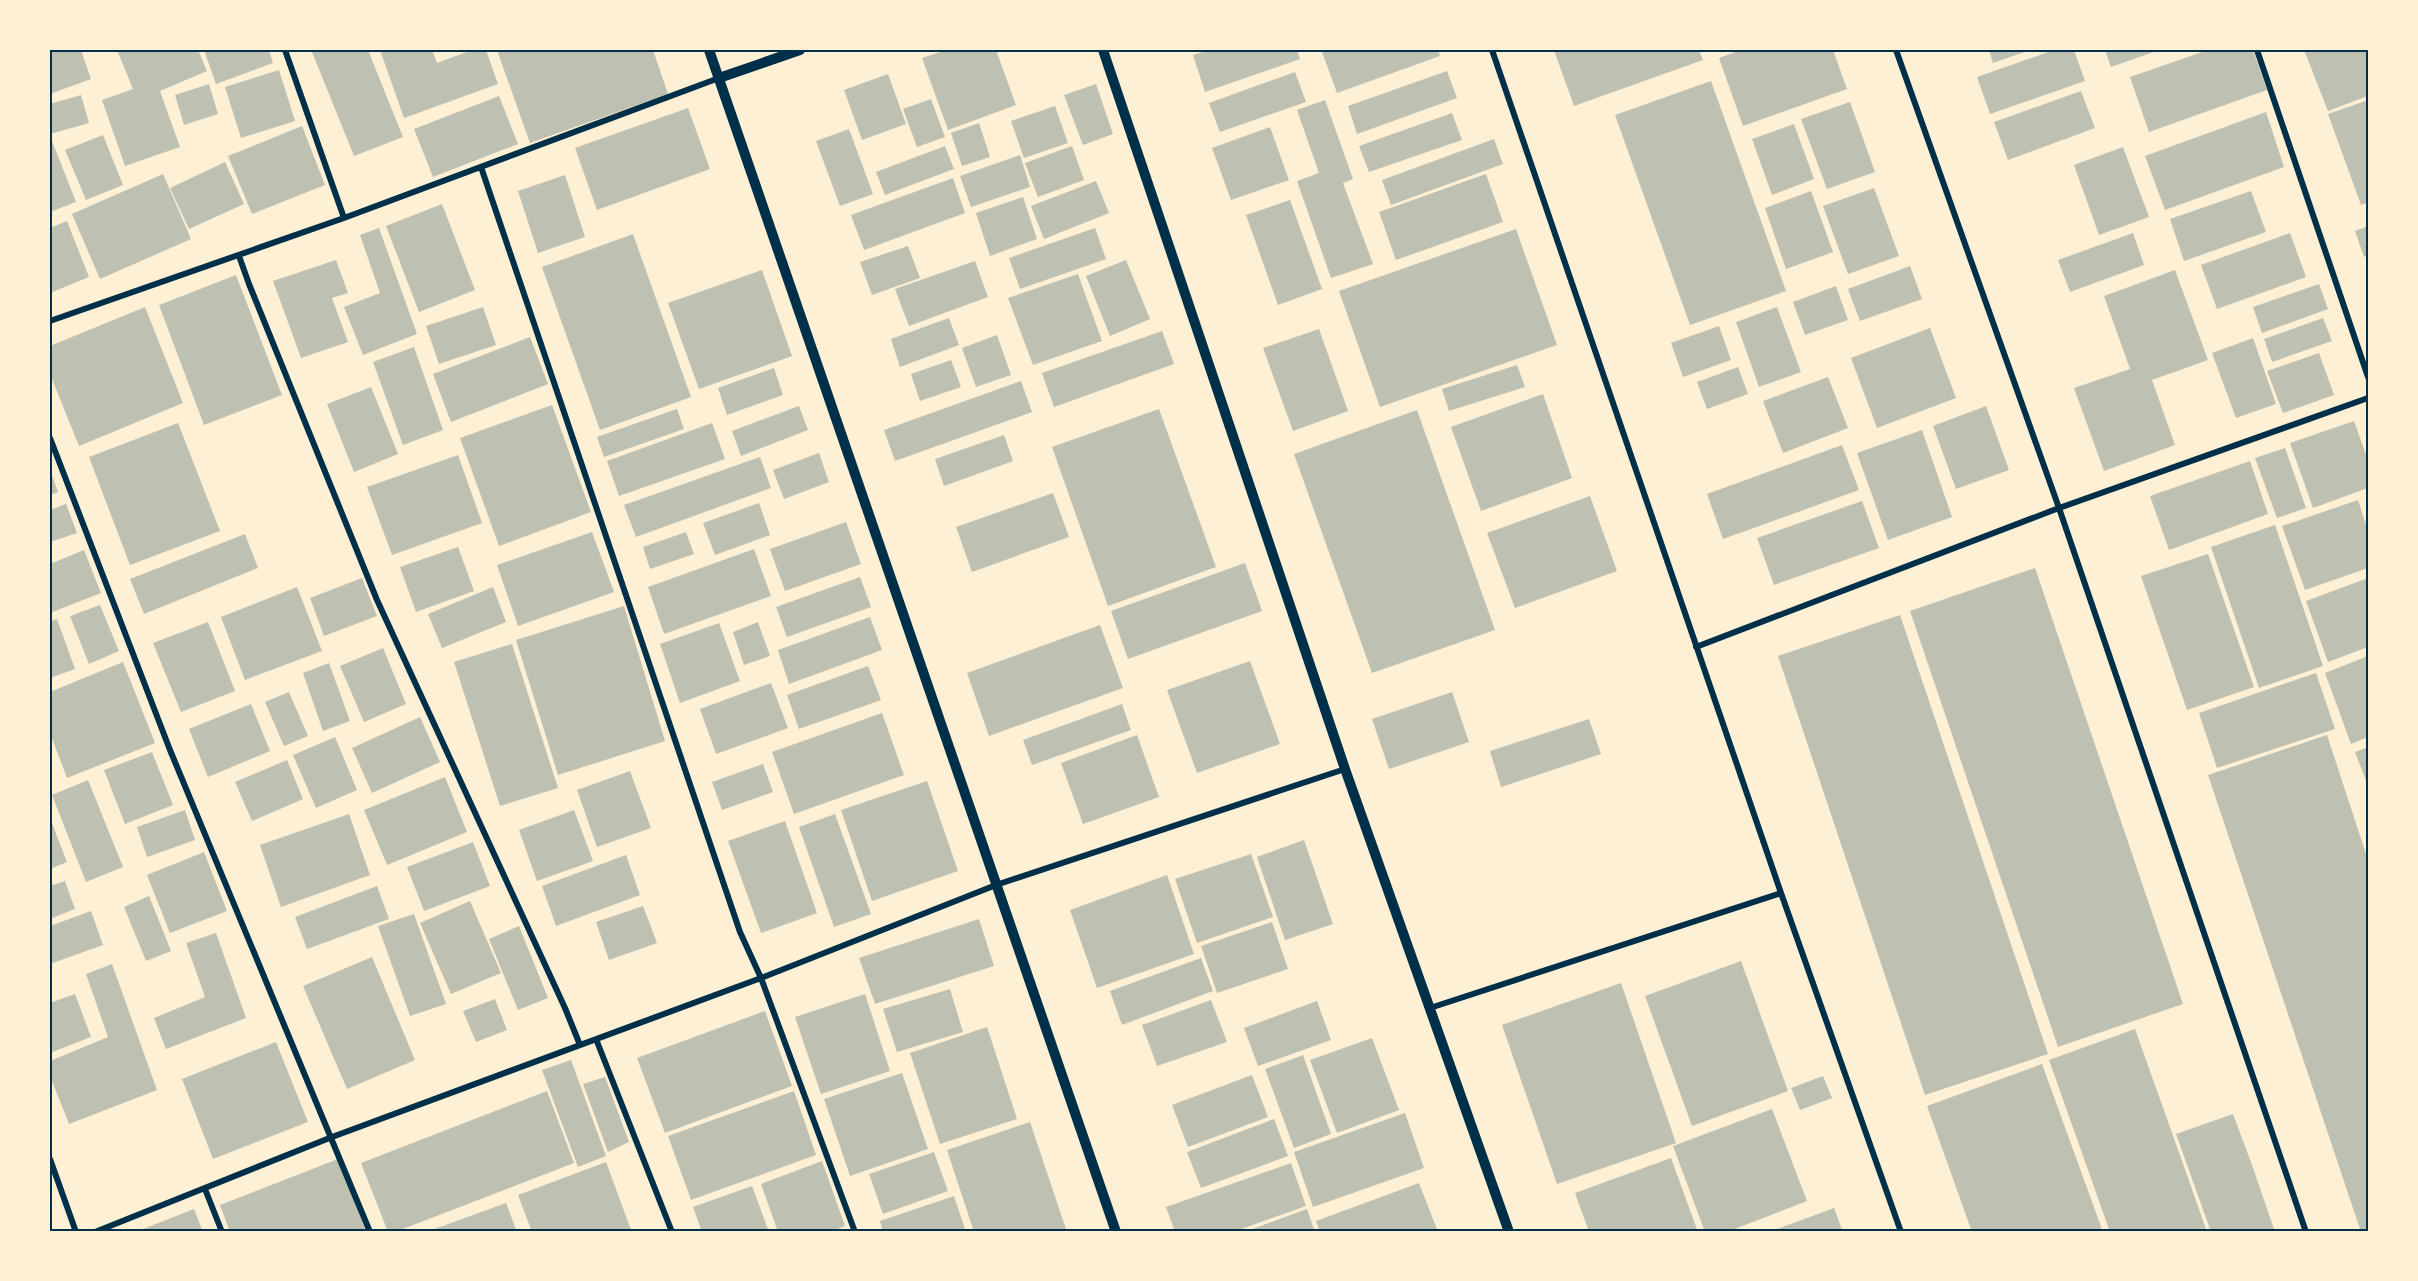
<svg xmlns="http://www.w3.org/2000/svg" width="2418" height="1281" font-family="Merriweather,serif">
<style>
.building{fill:#bec0b2}
.lines{fill:none;stroke-linecap:round;stroke-linejoin:round}
.minor{stroke:#003049;stroke-width:6}
.tertiary{stroke:#003049;stroke-width:10}
.neatline{fill:none;stroke:#003049;stroke-width:2}
</style>
<rect width="100%" height="100%" fill="#fdf0d5"/>
<!-- building -->
<path class="building" d="M50,50h31l10,29 -41,15z
M117,50h81l9,21 -47,20 20,56 -55,19 -23,-66 31,-11z
M204,50h65l4,13 -57,21z
M317,50h51l35,87 -49,19 -42,-104z
M380,50h52l5,13 35,-13h14l12,34 -94,34z
M497,50h156l15,44 -138,49z
M946,50h50l20,55 -68,25 -26,-72z
M1209,50h88l3,9 -95,33 -12,-37z
M1330,50h108l2,6 -103,37 -15,-41z
M1554,50h145l4,10 -129,46z
M1741,50h92l14,39 -104,37 -24,-68z
M1989,50h41l-37,13z
M2054,50h20l11,31 -95,33 -13,-37z
M2105,50h54l-48,17z
M2208,50h45l14,40 -118,42 -19,-55z
M2304,50h64v46l-40,15z
M279,70l16,51 -54,17 -16,-51z
M1447,71l10,27 -100,36 -9,-28z
M1295,72l11,30 -86,30 -11,-29z
M888,74l18,50 -44,16 -18,-50z
M1711,81l75,210 -96,34 -75,-210z
M209,84l9,30 -34,11 -9,-30z
M1096,84l17,50 -30,11 -19,-50z
M2081,91l14,37 -87,32 -14,-38z
M81,95l8,28 -39,11v-30z
M499,96l19,48 -85,33 -19,-48z
M931,99l14,38 -28,10 -14,-38z
M1325,100l28,79 -10,4 30,81 -42,14 -34,-97 22,-8 -22,-63z
M2368,100v103l-7,2 -33,-91z
M1850,102l25,70 -48,17 -26,-70z
M1055,106l13,37 -44,15 -13,-37z
M688,108l22,61 -113,41 -22,-62z
M2266,112l18,55 -119,43 -20,-54z
M1452,113l10,27 -93,32 -10,-26z
M979,123l11,34 -28,9 -11,-33z
M1794,124l20,55 -42,16 -20,-56z
M302,126l23,59 -73,29 -24,-58z
M1270,127l19,53 -58,20 -19,-52z
M849,129l24,65 -33,12 -24,-65z
M103,135l20,50 -37,15 -21,-50z
M1494,139l9,25 -112,41 -9,-25z
M52,141l24,61 -26,10v-70z
M945,146l9,23 -69,26 -9,-23z
M1072,146l12,34 -46,17 -13,-34z
M2123,147l26,70 -50,18 -25,-70z
M1020,155l10,32 -59,20 -11,-31z
M225,162l19,42 -55,25 -19,-41z
M163,174l28,65 -91,40 -28,-65z
M1486,174l17,48 -107,38 -17,-48z
M565,175l20,62 -47,16 -20,-62z
M953,178l12,35 -101,37 -13,-35z
M1096,181l13,32 -65,26 -13,-33z
M1874,188l25,68 -51,18 -25,-68z
M1811,191l22,61 -47,17 -21,-61z
M2251,191l15,41 -82,29 -14,-42z
M1023,197l14,42 -47,17 -14,-43z
M1290,200l32,89 -44,16 -32,-90z
M442,204l33,86 -56,22 -33,-86z
M67,221l22,56 -39,16v-65z
M2368,226v29l-4,2 -9,-26z
M379,228l38,106 -54,21 -19,-48 36,-14 -20,-58z
M1095,228l11,31 -86,30 -11,-31z
M1516,229l41,116 -177,62 -41,-116z
M2133,233l11,32 -74,27 -12,-32z
M2290,233l16,44 -89,32 -16,-44z
M633,234l58,163 -91,33 -58,-163z
M908,246l12,32 -48,17 -12,-33z
M336,260l12,33 -16,5 16,44 -47,16 -28,-77z
M1126,260l24,59 -40,17 -24,-60z
M975,261l13,36 -79,29 -14,-37z
M1910,266l12,33 -62,22 -12,-32z
M762,270l30,86 -93,33 -31,-86z
M2175,270l33,90 -56,20 23,65 -71,26 -30,-83 56,-19 -26,-73z
M1078,274l24,67 -69,24 -25,-67z
M236,275l46,120 -78,30 -45,-120z
M2319,284l9,25 -66,24 -9,-26z
M1836,286l12,34 -43,15 -12,-33z
M145,307l38,96 -104,43 -29,-72v-28z
M483,307l13,38 -57,19 -13,-38z
M1777,307l24,65 -42,15 -23,-65z
M949,318l10,27 -59,22 -9,-28z
M2323,318l9,23 -60,21 -8,-23z
M1719,326l12,34 -48,17 -12,-34z
M1930,328l26,70 -79,30 -26,-70z
M1319,329l29,82 -55,20 -30,-83z
M1162,331l12,33 -120,43 -12,-34z
M997,335l14,40 -35,12 -14,-39z
M530,337l18,47 -97,38 -18,-48z
M2253,338l23,66 -40,14 -24,-65z
M414,347l29,83 -40,15 -30,-83z
M2319,353l15,42 -51,18 -16,-42z
M951,360l10,27 -41,14 -9,-27z
M1517,365l8,22 -76,24 -7,-22z
M1738,367l10,27 -41,15 -10,-27z
M774,368l9,27 -56,20 -9,-27z
M1828,377l20,51 -65,25 -20,-52z
M1021,381l11,31 -137,49 -11,-31z
M371,387l27,67 -44,18 -27,-68z
M1543,394l29,84 -91,33 -30,-84z
M552,405l39,107 -92,34 -39,-108z
M799,406l9,24 -67,26 -9,-25z
M1986,406l23,64 -53,19 -23,-63z
M677,409l7,20 -80,28 -7,-20z
M1159,409l57,158 -108,39 -56,-159z
M1417,410l78,220 -123,43 -78,-219z
M2354,421l14,39v28l-55,20 -23,-65z
M178,423l42,108 -90,34 -41,-108z
M712,423l13,36 -106,37 -12,-35z
M1922,430l30,87 -64,23 -31,-87z
M1004,435l9,26 -69,25 -9,-27z
M1842,445l17,45 -136,49 -16,-45z
M2285,448l21,60 -29,10 -22,-60z
M819,453l10,29 -45,17 -11,-29z
M458,455l24,68 -90,32 -25,-68z
M760,457l11,31 -135,49 -12,-32z
M2250,461l18,53 -99,36 -19,-54z
M50,470l8,22 -8,3z
M1053,493l16,44 -97,35 -16,-45z
M1590,496l27,75 -102,37 -28,-75z
M2358,500l10,31v37l-63,22 -23,-64z
M1862,501l17,47 -105,37 -17,-47z
M759,503l11,32 -55,20 -12,-32z
M66,504l11,29 -27,9v-32z
M846,522l15,42 -76,27 -15,-42z
M2275,525l48,141 -64,22 -48,-141z
M592,532l22,60 -96,34 -21,-61z
M686,532l8,22 -44,15 -7,-22z
M245,534l13,34 -114,46 -14,-35z
M458,547l16,44 -58,21 -16,-45z
M754,549l17,47 -107,38 -16,-47z
M84,550l17,43 -51,20v-49z
M2208,554l46,133 -67,23 -46,-134z
M1245,563l17,48 -134,48 -17,-48z
M2035,568l148,436 -125,43 -148,-436z
M860,577l11,30 -84,30 -11,-30z
M362,578l15,38 -53,20 -14,-38z
M2368,578v69l-40,15 -22,-61z
M297,587l25,64 -77,29 -24,-63z
M493,587l13,35 -64,26 -14,-34z
M100,605l19,46 -30,13 -19,-48z
M624,606l41,135 -107,34 -42,-135z
M1900,615l148,439 -123,41 -147,-439z
M870,617l12,33 -93,34 -11,-34z
M57,619l18,50 -25,9v-56z
M208,622l27,69 -54,21 -28,-69z
M758,622l12,34 -26,9 -11,-33z
M719,623l21,58 -60,22 -20,-59z
M1100,625l23,63 -134,48 -22,-63z
M512,644l46,144 -58,18 -46,-144z
M383,648l23,56 -42,18 -24,-56z
M2368,656v81l-17,7 -26,-71z
M1250,661l30,83 -83,29 -30,-83z
M123,662l32,81 -88,35 -17,-45v-41z
M329,663l21,58 -27,10 -20,-58z
M868,666l13,34 -82,29 -12,-34z
M2316,673l19,56 -118,39 -18,-55z
M771,683l17,45 -72,26 -16,-45z
M289,692l19,44 -24,10 -19,-44z
M1452,692l17,50 -80,27 -17,-50z
M251,704l19,47 -62,26 -19,-48z
M1122,704l9,26 -99,35 -9,-25z
M882,713l22,62 -110,39 -22,-62z
M420,717l20,45 -68,31 -20,-45z
M1589,719l12,35 -100,33 -11,-36z
M1137,735l22,62 -76,27 -22,-61z
M2327,735l41,125v372h-7l-153,-457z
M335,737l22,53 -41,18 -23,-53z
M2368,747v39l-13,-34z
M152,752l21,53 -48,19 -21,-54z
M287,760l16,39 -51,22 -17,-39z
M763,764l10,28 -51,18 -10,-28z
M630,771l21,57 -54,19 -20,-57z
M445,777l22,55 -80,33 -23,-55z
M88,780l35,87 -37,15 -34,-87z
M927,781l31,90 -86,30 -31,-91z
M185,810l10,30 -48,17 -10,-30z
M574,810l19,51 -56,20 -18,-51z
M349,814l21,61 -89,32 -21,-62z
M835,814l36,100 -37,13 -35,-100z
M50,818l17,44 -17,7z
M785,821l32,92 -56,20 -33,-92z
M1304,840l29,84 -48,16 -28,-83z
M473,842l17,44 -66,25 -17,-44z
M204,852l23,59 -57,22 -23,-58z
M1251,854l22,63 -76,26 -22,-64z
M626,855l14,40 -84,31 -14,-40z
M1167,875l27,79 -97,34 -27,-78z
M65,881l10,28 -25,10v-33z
M377,886l12,33 -82,30 -12,-32z
M149,896l22,55 -25,10 -22,-54z
M470,901l31,72 -50,21 -31,-71z
M643,906l14,37 -48,17 -13,-38z
M91,911l12,34 -53,19v-38z
M414,914l32,90 -36,12 -32,-90z
M979,919l15,47 -119,38 -16,-46z
M1272,922l16,47 -71,24 -16,-47z
M519,926l29,72 -30,12 -29,-71z
M216,933l30,85 -80,31 -12,-31 51,-21 -19,-54z
M372,957l43,103 -68,29 -44,-103z
M1201,958l12,33 -91,34 -12,-34z
M1741,961l47,130 -96,35 -47,-130z
M112,964l45,126 -88,34 -19,-48v-15l58,-24 -22,-63z
M1621,983l55,160 -119,41 -55,-159z
M950,989l13,43 -66,20 -14,-43z
M75,994l16,43 -41,16v-50z
M865,994l25,77 -69,23 -26,-77z
M495,999l12,31 -31,12 -13,-31z
M1211,1000l16,42 -70,24 -15,-41z
M1317,1001l14,39 -73,26 -14,-38z
M765,1011l27,75 -127,47 -28,-75z
M987,1027l30,92 -77,25 -30,-91z
M2135,1029l52,146 20,57h-97l-61,-172z
M1372,1038l27,72 -62,23 -27,-73z
M276,1042l32,80 -95,37 -31,-80z
M1303,1055l28,79 -37,14 -29,-79z
M571,1060l35,96 -28,11 -36,-97z
M2042,1064l61,168h-131l-45,-126z
M902,1073l26,76 -78,27 -26,-77z
M1252,1075l16,42 -80,30 -16,-42z
M1823,1076l9,22 -32,12 -9,-22z
M605,1077l24,65 -21,10 -25,-68z
M547,1091l27,72 -179,69h-7l-27,-69z
M794,1091l22,64 -125,45 -23,-64z
M1772,1109l35,92 -80,31h-22l-32,-86z
M1405,1113l19,55 -111,39 -19,-55z
M2233,1114l19,51 23,67h-64l-35,-98z
M1274,1119l14,37 -87,32 -14,-36z
M1030,1122l37,110h-93l-27,-82z
M934,1152l14,39 -65,23 -14,-40z
M1671,1158l27,74h-109l-14,-39z
M338,1159l28,73h-136l-10,-27z
M822,1161l23,65 -16,6h-51l-17,-48z
M606,1162l25,68 -4,2h-95l-14,-37z
M1291,1163l15,43 -73,26h-58l-9,-25z
M1419,1183l19,49h-118l-4,-11z
M752,1186l17,46h-67l-9,-25z
M954,1196l12,36h-83l-3,-11z
M506,1203l11,29h-88v-1z
M1834,1208l9,24h-71v-1z
M194,1209l9,23h-65v-1z
M1307,1209l8,23h-68v-1z"/>
<g class="lines">
<!-- minor -->
<path class="minor" d="M285,50l59,168
M1492,50l289,843 120,339
M1896,50l163,458 247,724
M2257,50l111,327
M481,167l259,765 21,46 94,254
M239,256l10,28 128,316 188,408 15,37
M50,321l294,-103 375,-140
M50,438l120,312 200,482
M1696,647l363,-139 309,-110
M1430,1008l351,-115
M596,1039l76,193
M50,1159l26,73
M205,1189l17,43
M95,1232l237,-95 429,-159 235,-93 349,-116"/>
<!-- tertiary -->
<path class="tertiary" d="M709,50l407,1182
M1103,50l242,719 164,463
M719,78l81,-28"/>
</g>
<!-- border -->
<rect width="2418" height="1281" fill="none" stroke="#fdf0d5" stroke-width="102"/>
<rect x="51" y="51" width="2316" height="1179" class="neatline"/>
</svg>
